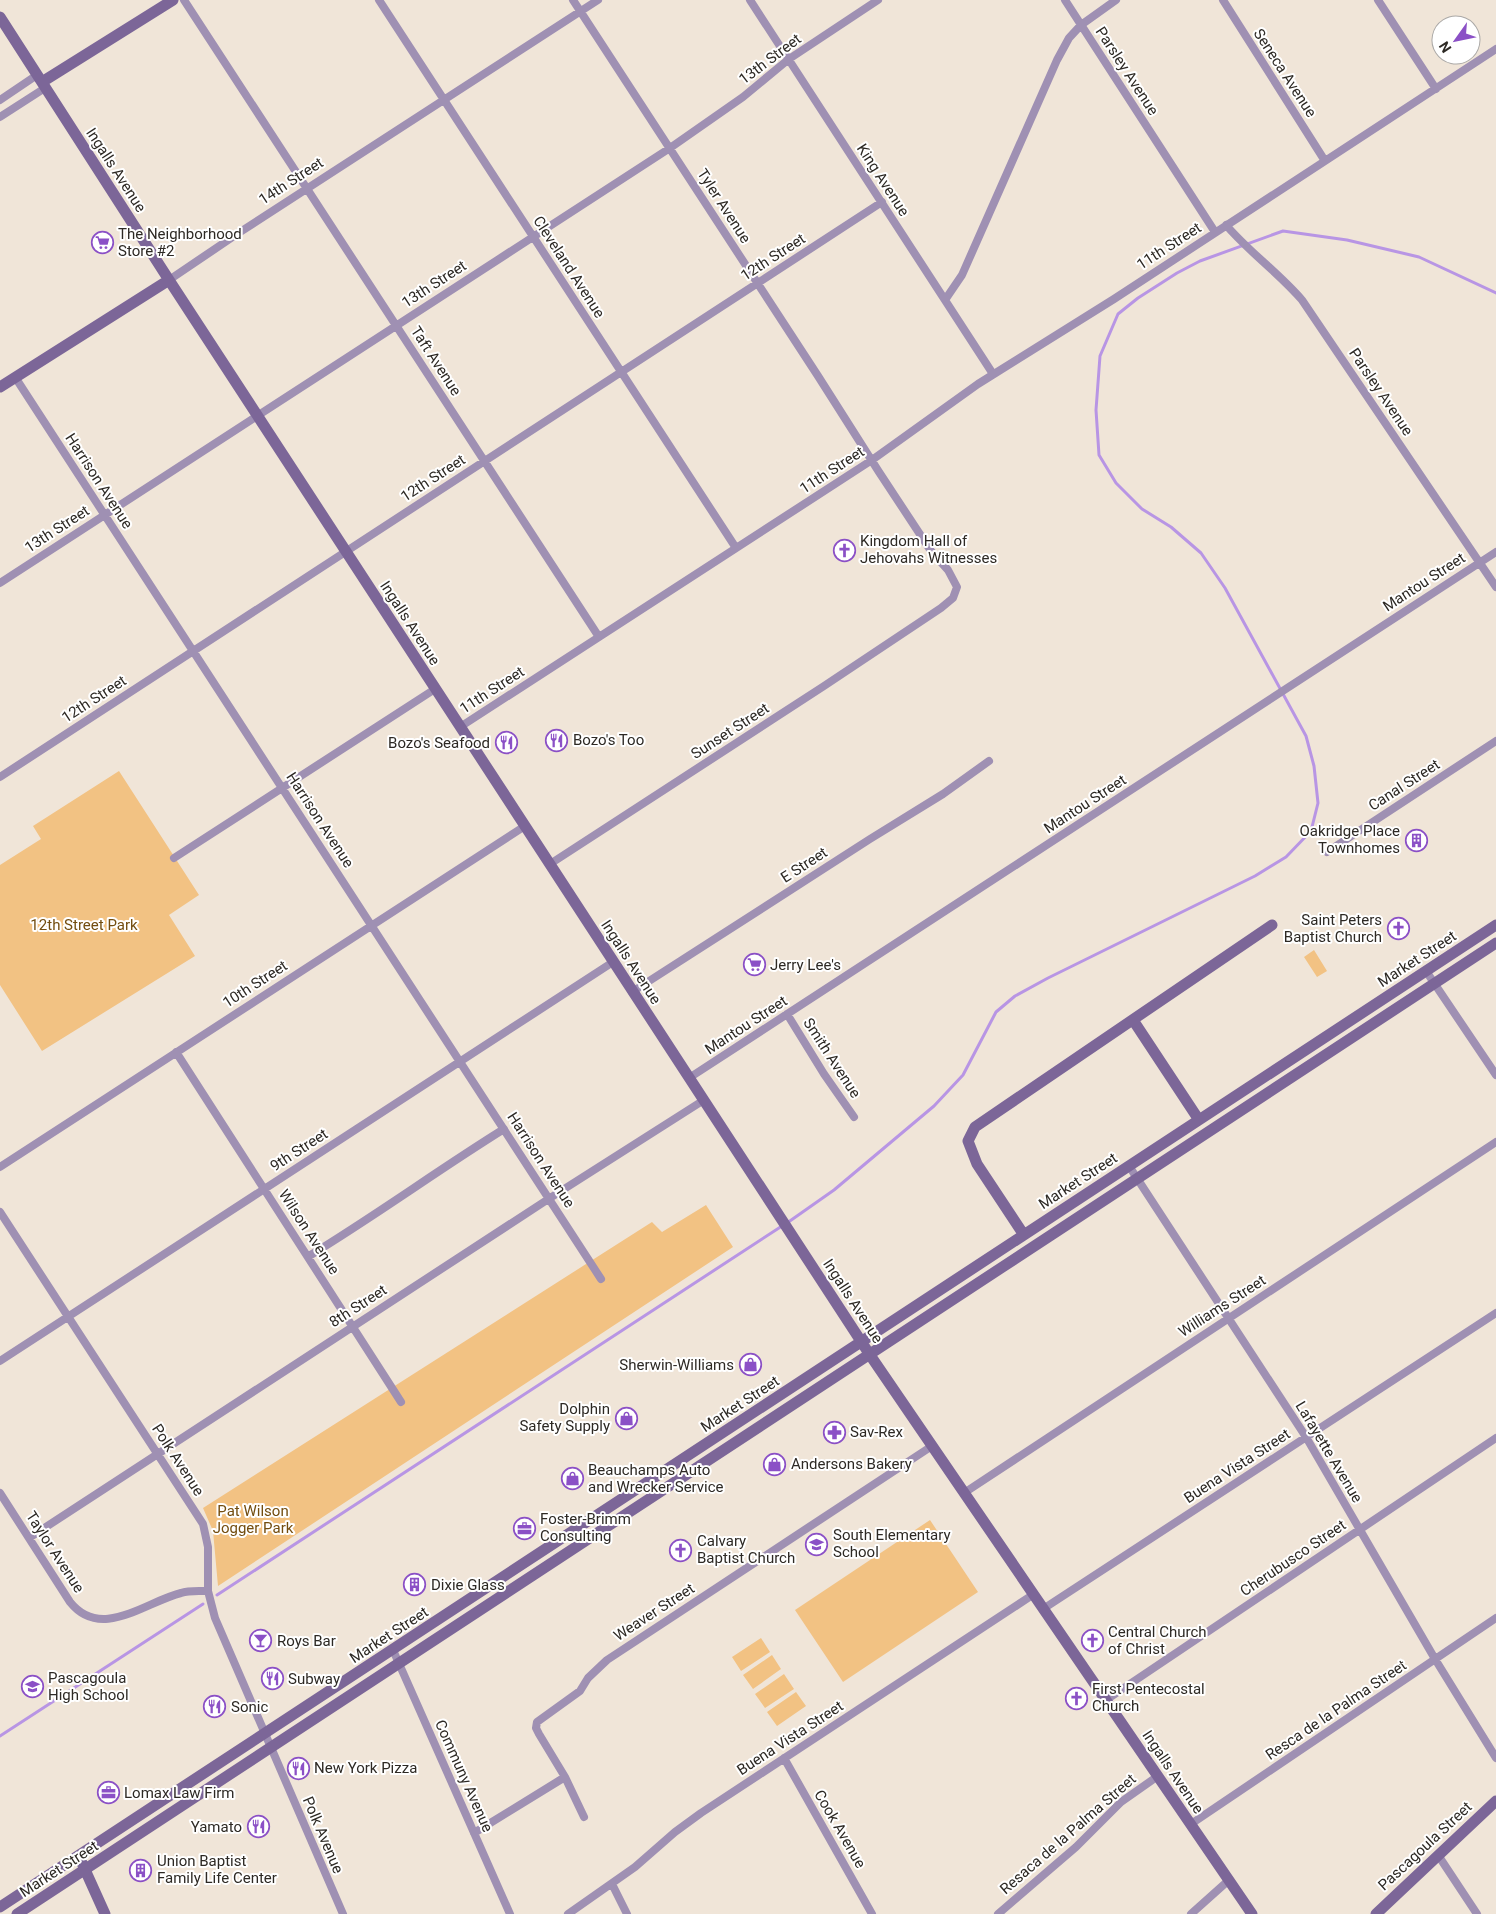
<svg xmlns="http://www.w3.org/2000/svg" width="1496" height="1914" font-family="Roboto,sans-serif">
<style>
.green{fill:#f2c283}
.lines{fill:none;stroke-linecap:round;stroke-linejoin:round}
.stream{stroke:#b895e4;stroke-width:3}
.street{stroke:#9f90b3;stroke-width:8}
.secondary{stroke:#7c6698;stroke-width:11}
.labels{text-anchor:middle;stroke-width:4;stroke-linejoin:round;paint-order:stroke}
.street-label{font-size:15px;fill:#2d2924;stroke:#fff}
.poi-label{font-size:15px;fill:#2d2924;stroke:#fff;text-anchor:start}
.park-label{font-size:15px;fill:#734d0f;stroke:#fff}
</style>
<rect width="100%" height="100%" fill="#f0e5d8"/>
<!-- green -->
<path class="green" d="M119,771l80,124 -30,20 26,41 -153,95 -42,-66v-120l41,-26 -8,-13z
M1314,950l13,21 -10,6 -13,-20z
M706,1205l27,42 -515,339 -5,-55 -10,-23 449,-286 10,10z
M930,1520l48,72 -135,90 -48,-72z
M761,1638l9,14 -29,19 -9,-14z
M772,1655l9,14 -28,20 -10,-14z
M784,1674l10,15 -29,19 -10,-14z
M796,1692l10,14 -29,20 -10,-14z"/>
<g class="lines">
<!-- stream -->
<path class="stream" d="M787,1223l47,-33 100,-84 29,-31 33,-63 19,-16 33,-18 207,-102 31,-19 25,-26 7,-28 -4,-37 -8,-30 -81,-148 -24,-35 -30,-26 -29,-18 -26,-26 -17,-28 -3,-45 4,-54 18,-42 20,-16 39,-25 23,-12 83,-30 64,9 72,17 77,36
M217,1595l565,-369
M0,1736l203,-132"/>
<!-- street -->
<path class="street" d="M184,0l415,637
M379,0l357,548
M750,0l243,374
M1065,0l150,232
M1223,0l102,161
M1378,0l58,89
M0,100l37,-25
M0,117l45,-29
M1226,225c23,27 53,48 76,75l194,287
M169,280l68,-46 361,-234
M945,300l17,-25 95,-215 12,-22 12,-13 35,-25
M15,377l586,902
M0,583l670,-435 73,-51 46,-38 89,-59
M460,727l412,-267 106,-76 136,-85 382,-250
M0,777l882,-575
M1327,852l169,-111
M174,858l261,-169
M550,864l274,-178 117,-78 12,-10 4,-11 -9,-17 -17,-19 -52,-79 -61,-96 -245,-376
M1426,971l70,104
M632,992l238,-153 73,-45 46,-33
M787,1014l37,60 30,43
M176,1052l225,350
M689,1078l807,-526
M1129,1166l177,271 129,222 61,99
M0,1167l525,-341
M0,1212l203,312 5,23v44l7,27 128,296
M309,1256c66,-40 129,-86 195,-127
M0,1361l613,-399
M0,1493l70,109c31,39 75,0 111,-9 8,-3 18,-2 27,-2
M964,1493l532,-351
M29,1538l521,-340 154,-98
M1043,1609l453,-296
M393,1650l117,264
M1106,1700l390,-262
M784,1758l88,156
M584,1817l-19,-40 -26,-43 -3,-6 1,-6 43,-31 8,-13 19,-18 325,-214
M1191,1824l305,-206
M474,1833l91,-56
M1438,1855l39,59
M612,1884l15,30
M568,1914l67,-47 40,-35 26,-19 333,-219
M998,1914l78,-67 45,-45 37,-26
M1191,1914l38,-34"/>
<!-- secondary -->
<path class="secondary" d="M0,17l169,263 701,1075 382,559
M42,82l131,-82
M0,387l169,-107
M1133,1020l66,100
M1024,1235l-47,-71 -9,-23 7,-14 297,-202
M82,1863l23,51
M0,1907l1496,-982
M17,1914l1479,-971
M1376,1914l120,-113"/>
</g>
<!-- icons -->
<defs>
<symbol id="supermarket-ring" viewBox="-11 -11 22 22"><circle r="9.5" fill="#fff" stroke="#8b50c6" stroke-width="1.5"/><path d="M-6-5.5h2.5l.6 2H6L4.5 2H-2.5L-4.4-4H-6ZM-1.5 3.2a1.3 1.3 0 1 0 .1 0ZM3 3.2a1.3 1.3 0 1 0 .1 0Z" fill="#8b50c6"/></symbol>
<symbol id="church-ring" viewBox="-11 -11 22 22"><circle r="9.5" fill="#fff" stroke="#8b50c6" stroke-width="1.5"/><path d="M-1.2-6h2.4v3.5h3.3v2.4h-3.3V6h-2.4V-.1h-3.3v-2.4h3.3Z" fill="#8b50c6"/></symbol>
<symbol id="restaurant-ring" viewBox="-11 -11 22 22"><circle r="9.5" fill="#fff" stroke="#8b50c6" stroke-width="1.5"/><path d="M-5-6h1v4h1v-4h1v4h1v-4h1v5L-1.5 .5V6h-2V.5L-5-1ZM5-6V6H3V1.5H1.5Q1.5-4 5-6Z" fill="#8b50c6"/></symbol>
<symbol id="building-ring" viewBox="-11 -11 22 22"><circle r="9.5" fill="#fff" stroke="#8b50c6" stroke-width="1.5"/><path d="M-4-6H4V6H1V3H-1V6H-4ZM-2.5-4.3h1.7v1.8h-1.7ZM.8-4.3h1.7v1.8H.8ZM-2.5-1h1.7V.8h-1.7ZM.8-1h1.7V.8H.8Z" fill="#8b50c6"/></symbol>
<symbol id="shop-ring" viewBox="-11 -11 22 22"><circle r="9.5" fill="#fff" stroke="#8b50c6" stroke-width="1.5"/><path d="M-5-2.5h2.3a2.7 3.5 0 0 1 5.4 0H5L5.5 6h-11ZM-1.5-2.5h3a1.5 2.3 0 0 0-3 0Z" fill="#8b50c6"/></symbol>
<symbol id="pharmacy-ring" viewBox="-11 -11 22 22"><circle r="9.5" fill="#fff" stroke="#8b50c6" stroke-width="1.5"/><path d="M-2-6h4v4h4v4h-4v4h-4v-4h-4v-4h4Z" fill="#8b50c6"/></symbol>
<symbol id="office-ring" viewBox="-11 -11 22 22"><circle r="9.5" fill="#fff" stroke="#8b50c6" stroke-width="1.5"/><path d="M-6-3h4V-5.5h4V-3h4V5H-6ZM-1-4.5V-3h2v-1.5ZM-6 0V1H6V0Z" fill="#8b50c6"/></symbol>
<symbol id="school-ring" viewBox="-11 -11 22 22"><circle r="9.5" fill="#fff" stroke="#8b50c6" stroke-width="1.5"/><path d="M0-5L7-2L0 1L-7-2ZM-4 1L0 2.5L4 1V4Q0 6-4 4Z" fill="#8b50c6"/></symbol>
<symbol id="bar-ring" viewBox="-11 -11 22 22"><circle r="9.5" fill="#fff" stroke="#8b50c6" stroke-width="1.5"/><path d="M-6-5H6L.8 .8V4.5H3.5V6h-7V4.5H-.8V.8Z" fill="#8b50c6"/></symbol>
</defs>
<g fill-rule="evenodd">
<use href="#supermarket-ring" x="90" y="230" width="25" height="25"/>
<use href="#church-ring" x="832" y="538" width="25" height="25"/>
<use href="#restaurant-ring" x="544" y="728" width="25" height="25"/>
<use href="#restaurant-ring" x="494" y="730" width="25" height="25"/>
<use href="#building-ring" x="1404" y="828" width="25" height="25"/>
<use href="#church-ring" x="1386" y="916" width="25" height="25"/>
<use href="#supermarket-ring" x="742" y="952" width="25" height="25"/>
<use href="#shop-ring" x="738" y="1352" width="25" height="25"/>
<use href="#shop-ring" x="614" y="1406" width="25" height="25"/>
<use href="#pharmacy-ring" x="822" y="1420" width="25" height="25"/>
<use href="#shop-ring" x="762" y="1452" width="25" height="25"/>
<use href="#shop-ring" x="560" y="1466" width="25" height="25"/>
<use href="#office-ring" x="512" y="1516" width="25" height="25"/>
<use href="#school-ring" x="804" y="1532" width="25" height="25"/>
<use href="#church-ring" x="668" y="1538" width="25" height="25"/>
<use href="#building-ring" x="402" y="1572" width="25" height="25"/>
<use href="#bar-ring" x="248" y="1628" width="25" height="25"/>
<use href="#church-ring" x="1080" y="1628" width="25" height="25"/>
<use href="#restaurant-ring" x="260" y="1666" width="25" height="25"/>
<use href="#school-ring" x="20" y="1674" width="25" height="25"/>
<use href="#church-ring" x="1064" y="1686" width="25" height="25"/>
<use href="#restaurant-ring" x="202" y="1694" width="25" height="25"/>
<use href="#restaurant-ring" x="286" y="1756" width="25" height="25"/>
<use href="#office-ring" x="96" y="1780" width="25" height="25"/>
<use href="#restaurant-ring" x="246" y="1814" width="25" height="25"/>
<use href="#building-ring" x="128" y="1858" width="25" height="25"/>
</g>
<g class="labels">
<!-- street labels -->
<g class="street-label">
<text transform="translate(770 59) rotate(-37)" y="5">13th Street</text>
<text transform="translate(1127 71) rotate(57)" y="5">Parsley Avenue</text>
<text transform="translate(1285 73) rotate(57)" y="5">Seneca Avenue</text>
<text transform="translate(116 170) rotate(57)" y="5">Ingalls Avenue</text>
<text transform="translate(883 180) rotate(57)" y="5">King Avenue</text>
<text transform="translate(291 181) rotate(-33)" y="5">14th Street</text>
<text transform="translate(724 206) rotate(57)" y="5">Tyler Avenue</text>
<text transform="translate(1169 246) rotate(-33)" y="5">11th Street</text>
<text transform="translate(773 257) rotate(-33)" y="5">12th Street</text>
<text transform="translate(569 267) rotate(57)" y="5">Cleveland Avenue</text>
<text transform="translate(434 284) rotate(-33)" y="5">13th Street</text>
<text transform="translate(436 361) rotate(57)" y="5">Taft Avenue</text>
<text transform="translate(1381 392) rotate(56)" y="5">Parsley Avenue</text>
<text transform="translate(832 470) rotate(-33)" y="5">11th Street</text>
<text transform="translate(433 478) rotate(-33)" y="5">12th Street</text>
<text transform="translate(99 481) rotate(57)" y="5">Harrison Avenue</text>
<text transform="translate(57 529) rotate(-33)" y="5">13th Street</text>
<text transform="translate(1424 582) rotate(-33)" y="5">Mantou Street</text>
<text transform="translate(410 623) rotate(57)" y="5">Ingalls Avenue</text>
<text transform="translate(492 690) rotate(-33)" y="5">11th Street</text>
<text transform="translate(94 699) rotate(-33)" y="5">12th Street</text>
<text transform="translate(730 731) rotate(-33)" y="5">Sunset Street</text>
<text transform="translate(1404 785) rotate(-33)" y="5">Canal Street</text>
<text transform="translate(1085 804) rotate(-33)" y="5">Mantou Street</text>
<text transform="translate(320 820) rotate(57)" y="5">Harrison Avenue</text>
<text transform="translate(804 865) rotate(-33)" y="5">E Street</text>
<text transform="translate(1417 959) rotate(-33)" y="5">Market Street</text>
<text transform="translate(631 962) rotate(57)" y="5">Ingalls Avenue</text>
<text transform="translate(255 984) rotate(-33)" y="5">10th Street</text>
<text transform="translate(746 1025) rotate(-33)" y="5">Mantou Street</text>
<text transform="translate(832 1058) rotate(57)" y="5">Smith Avenue</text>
<text transform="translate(299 1150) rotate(-33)" y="5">9th Street</text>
<text transform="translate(541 1160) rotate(57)" y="5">Harrison Avenue</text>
<text transform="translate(1078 1181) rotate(-33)" y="5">Market Street</text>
<text transform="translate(309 1232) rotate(57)" y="5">Wilson Avenue</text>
<text transform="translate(853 1301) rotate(57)" y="5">Ingalls Avenue</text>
<text transform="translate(358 1306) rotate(-33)" y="5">8th Street</text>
<text transform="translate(1222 1306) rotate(-33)" y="5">Williams Street</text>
<text transform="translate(740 1404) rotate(-33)" y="5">Market Street</text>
<text transform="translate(1329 1452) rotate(59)" y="5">Lafayette Avenue</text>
<text transform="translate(178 1460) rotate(57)" y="5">Polk Avenue</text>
<text transform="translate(1237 1466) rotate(-33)" y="5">Buena Vista Street</text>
<text transform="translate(55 1552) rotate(57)" y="5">Taylor Avenue</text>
<text transform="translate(1293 1558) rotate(-34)" y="5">Cherubusco Street</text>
<text transform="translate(654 1612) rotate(-33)" y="5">Weaver Street</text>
<text transform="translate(389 1635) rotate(-33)" y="5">Market Street</text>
<text transform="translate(1336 1710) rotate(-34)" y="5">Resca de la Palma Street</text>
<text transform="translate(790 1738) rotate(-33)" y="5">Buena Vista Street</text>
<text transform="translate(1173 1772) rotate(56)" y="5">Ingalls Avenue</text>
<text transform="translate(464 1776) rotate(66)" y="5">Communy Avenue</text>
<text transform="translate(840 1829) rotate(60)" y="5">Cook Avenue</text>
<text transform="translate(1068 1834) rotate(-41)" y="5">Resaca de la Palma Street</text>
<text transform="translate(323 1835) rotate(67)" y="5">Polk Avenue</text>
<text transform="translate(1425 1846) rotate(-43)" y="5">Pascagoula Street</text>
<text transform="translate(59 1869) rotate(-33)" y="5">Market Street</text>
</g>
<!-- poi labels -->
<g class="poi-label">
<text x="118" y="239">The Neighborhood<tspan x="118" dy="17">Store #2</tspan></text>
<text x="860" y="546">Kingdom Hall of<tspan x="860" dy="17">Jehovahs Witnesses</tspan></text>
<text x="573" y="745">Bozo's Too</text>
<text x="490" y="748" text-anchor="end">Bozo's Seafood</text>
<text x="1400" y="836" text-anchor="end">Oakridge Place<tspan x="1400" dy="17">Townhomes</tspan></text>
<text x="1382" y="925" text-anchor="end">Saint Peters<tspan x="1382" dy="17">Baptist Church</tspan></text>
<text x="770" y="970">Jerry Lee's</text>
<text x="734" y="1370" text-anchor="end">Sherwin-Williams</text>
<text x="610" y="1414" text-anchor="end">Dolphin<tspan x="610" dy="17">Safety Supply</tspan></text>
<text x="850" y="1437">Sav-Rex</text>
<text x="791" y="1469">Andersons Bakery</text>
<text x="588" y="1475">Beauchamps Auto<tspan x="588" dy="17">and Wrecker Service</tspan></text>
<text x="540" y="1524">Foster-Brimm<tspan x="540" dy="17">Consulting</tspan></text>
<text x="833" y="1540">South Elementary<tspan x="833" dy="17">School</tspan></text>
<text x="697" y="1546">Calvary<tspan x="697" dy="17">Baptist Church</tspan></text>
<text x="431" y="1590">Dixie Glass</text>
<text x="1108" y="1637">Central Church<tspan x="1108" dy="17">of Christ</tspan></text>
<text x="277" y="1646">Roys Bar</text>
<text x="48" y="1683">Pascagoula<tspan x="48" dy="17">High School</tspan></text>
<text x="288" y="1684">Subway</text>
<text x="1092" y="1694">First Pentecostal<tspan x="1092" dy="17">Church</tspan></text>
<text x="231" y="1712">Sonic</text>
<text x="314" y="1773">New York Pizza</text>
<text x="124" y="1798">Lomax Law Firm</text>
<text x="242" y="1832" text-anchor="end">Yamato</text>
<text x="157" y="1866">Union Baptist<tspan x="157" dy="17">Family Life Center</tspan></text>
</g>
<!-- park labels -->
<g class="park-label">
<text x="84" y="930">12th Street Park</text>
<text x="253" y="1516">Pat Wilson<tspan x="253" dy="17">Jogger Park</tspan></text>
</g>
</g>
<!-- north arrow -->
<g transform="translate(1456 40) rotate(237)"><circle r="24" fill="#ffffff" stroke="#aba9a7"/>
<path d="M0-4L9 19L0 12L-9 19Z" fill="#8b50c6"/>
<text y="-8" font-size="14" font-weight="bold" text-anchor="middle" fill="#2d2924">N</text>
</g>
</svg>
